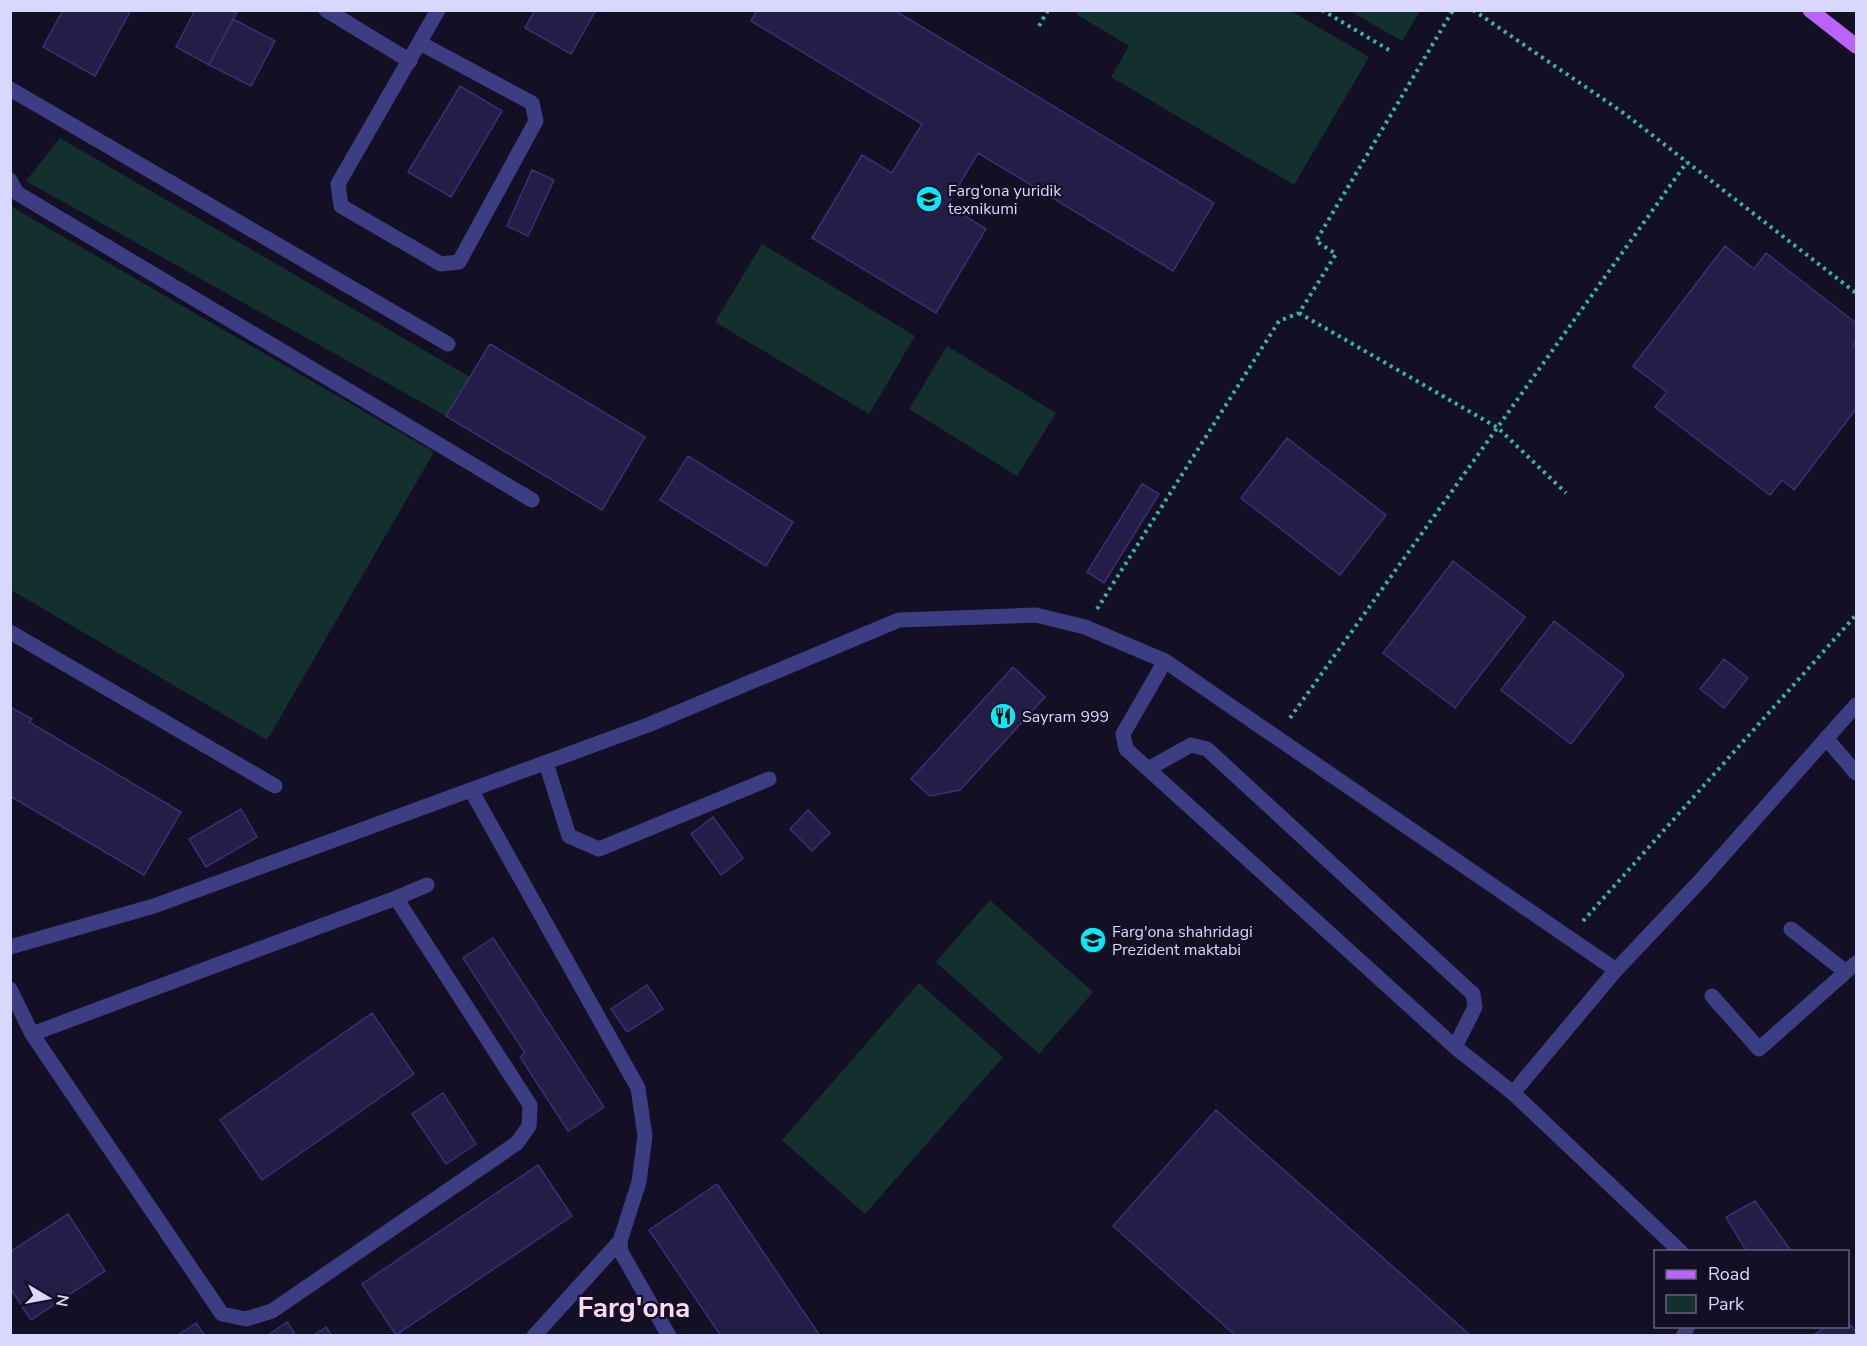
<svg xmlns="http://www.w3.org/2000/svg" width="1867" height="1346" font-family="'Nunito Sans',sans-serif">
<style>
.green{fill:#13302e}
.building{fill:#241d47;stroke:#3a3072;stroke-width:1.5}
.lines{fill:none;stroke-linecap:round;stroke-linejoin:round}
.path{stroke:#34b5a8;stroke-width:4;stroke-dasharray:3 4.5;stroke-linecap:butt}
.minor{stroke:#3d3d83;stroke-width:15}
.major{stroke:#bb62fa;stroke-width:15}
.labels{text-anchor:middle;stroke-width:4.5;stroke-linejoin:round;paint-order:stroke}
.poi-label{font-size:16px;fill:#dad7fe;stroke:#131026;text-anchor:start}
.town-label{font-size:28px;font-weight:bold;fill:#fed9f2;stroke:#131026}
</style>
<rect width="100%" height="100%" fill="#131026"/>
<!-- green -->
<path class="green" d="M1078,10l213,1 78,46 -75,128 -183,-108 18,-31 -53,-32z
M1350,11l70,-1v1l-18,30z
M60,138l410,239 -24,39 -420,-235z
M12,207l422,245 -167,288 -256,-150z
M762,244l153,92 -46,78 -154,-92z
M947,346l109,67 -39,63 -108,-67z
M990,900l103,92 -54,62 -103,-92z
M919,983l84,74 -138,157 -83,-74z"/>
<!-- building -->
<path class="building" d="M63,10h68l-36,66 -52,-29z
M195,10l42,2 -28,53 -33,-18z
M535,10h61l-25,44 -46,-26z
M757,10h137l320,193 -41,68 -195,-118 -31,52 39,24 -50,84 -124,-75 50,-83 30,18 30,-49 -171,-103z
M233,19l42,22 -24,45 -42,-21z
M460,86l42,25 -51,86 -43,-25z
M532,170l22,10 -26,56 -21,-10z
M1725,246l29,23 12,-16 90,70v17l-3,5 3,2v62l-62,81 -12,-10 -12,15 -115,-88 12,-15 -34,-26z
M490,344l155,93 -43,73 -156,-94z
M1287,438l99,77 -46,60 -99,-77z
M688,456l105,66 -27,44 -106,-66z
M1142,484l17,10 -55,89 -17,-11z
M1453,561l72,56 -70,91 -72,-55z
M1554,621l70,54 -53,69 -70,-54z
M1724,659l24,19 -24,30 -24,-19z
M1013,667l32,30 -85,93 -30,6 -19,-17z
M10,707l22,12 -3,3 152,90 -37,63 -134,-79z
M241,809l16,28 -51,30 -17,-28z
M808,810l22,23 -18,18 -22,-22z
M713,817l30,41 -22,17 -30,-41z
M493,938l111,169 -36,24 -48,-74 5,-4 -62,-95z
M647,985l16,24 -36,23 -16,-23z
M372,1013l42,61 -152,106 -42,-60z
M443,1093l33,51 -30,20 -34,-50z
M1216,1110l255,226h-235l-123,-110z
M538,1165l34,51 -176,119 -34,-51z
M717,1184l103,152h-99l-72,-106z
M1755,1201l37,51h-45l-21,-35z
M68,1214l37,57 -74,49 -21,-32v-36z
M287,1322l9,14h-29z
M1848,1322l8,10v4l-41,-2 12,-8h21z
M196,1323l9,13h-28z
M326,1327l6,9h-19z"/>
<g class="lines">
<!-- path -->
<path class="path" d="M1322,10l67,40
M1473,10l152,104 231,179
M1039,26l9,-16
M1299,313l199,115 68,65
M1097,609l182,-288 20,-8 37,-59 -20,-13 137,-231
M1290,718l397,-556
M1583,921l273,-306"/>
<!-- minor -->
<path class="minor" d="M326,10l84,51
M420,43l112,60 4,18 -77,141 -18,2 -100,-58 -3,-22 100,-174
M10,89l438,255
M10,180l7,13 515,307
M10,632l265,154
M1165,661l-42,73 3,15 329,298 58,46 103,-123 84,-89 156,-176
M1826,738l30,35
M546,763l23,73 30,13 170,-70
M1148,769l43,-24 16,4 266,245 2,13 -20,40
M471,790l167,298 7,48 -6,46 -19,59 1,11 48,84
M1791,929l55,43
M10,947l144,-41 494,-181 251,-105 137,-5 49,12 80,34 451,309
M10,989l22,45 190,280 24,5 26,-8 245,-168 12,-17 1,-21 -134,-207
M1712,996l47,53 97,-86
M32,1034l364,-136 31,-13
M1513,1093l168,159
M534,1336l86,-95
M1683,1336l5,-10"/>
<!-- major -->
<path class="major" d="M1810,10l46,36"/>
</g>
<!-- icons -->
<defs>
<symbol id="university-disc" viewBox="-11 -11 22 22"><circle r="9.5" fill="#0ae8f7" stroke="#131026"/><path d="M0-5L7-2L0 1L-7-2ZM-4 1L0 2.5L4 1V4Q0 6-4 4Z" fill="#111"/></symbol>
<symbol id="restaurant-disc" viewBox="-11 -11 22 22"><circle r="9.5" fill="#0ae8f7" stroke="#131026"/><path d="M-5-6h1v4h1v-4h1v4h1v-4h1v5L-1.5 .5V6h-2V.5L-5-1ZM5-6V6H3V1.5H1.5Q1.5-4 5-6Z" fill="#111"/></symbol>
<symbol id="school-disc" viewBox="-11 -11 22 22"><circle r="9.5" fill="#0ae8f7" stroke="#131026"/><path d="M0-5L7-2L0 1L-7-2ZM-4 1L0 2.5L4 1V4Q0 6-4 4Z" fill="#111"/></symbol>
</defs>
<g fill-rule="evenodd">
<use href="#university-disc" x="914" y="184" width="30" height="30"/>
<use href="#restaurant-disc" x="988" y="701" width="30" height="30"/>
<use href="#school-disc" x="1078" y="925" width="30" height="30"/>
</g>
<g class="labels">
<!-- poi labels -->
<g class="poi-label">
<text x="948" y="196">Farg‘ona yuridik<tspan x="948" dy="18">texnikumi</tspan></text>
<text x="1022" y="722">Sayram 999</text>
<text x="1112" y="937">Farg'ona shahridagi<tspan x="1112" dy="18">Prezident maktabi</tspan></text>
</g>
<!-- town labels -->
<g class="town-label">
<text x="634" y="1317">Farg'ona</text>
</g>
</g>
<!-- border -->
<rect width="1867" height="1346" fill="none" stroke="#dad7fe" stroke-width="24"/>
<!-- legend -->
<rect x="1654" y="1250" width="195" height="78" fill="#131026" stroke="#63607c" stroke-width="1.5"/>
<rect x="1666" y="1270" width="30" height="9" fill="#bb62fa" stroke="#63607c" stroke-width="1.5"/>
<text x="1708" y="1280" font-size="18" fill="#dad7fe">Road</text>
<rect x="1666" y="1295" width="30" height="18" fill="#13302e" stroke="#63607c" stroke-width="1.5"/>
<text x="1708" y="1310" font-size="18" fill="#dad7fe">Park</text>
<!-- north arrow -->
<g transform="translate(48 1298) rotate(100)" stroke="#131026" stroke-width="4.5" paint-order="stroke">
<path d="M0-4.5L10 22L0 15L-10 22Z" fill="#dad7fe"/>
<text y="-9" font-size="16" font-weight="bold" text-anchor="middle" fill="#dad7fe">N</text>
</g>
</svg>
